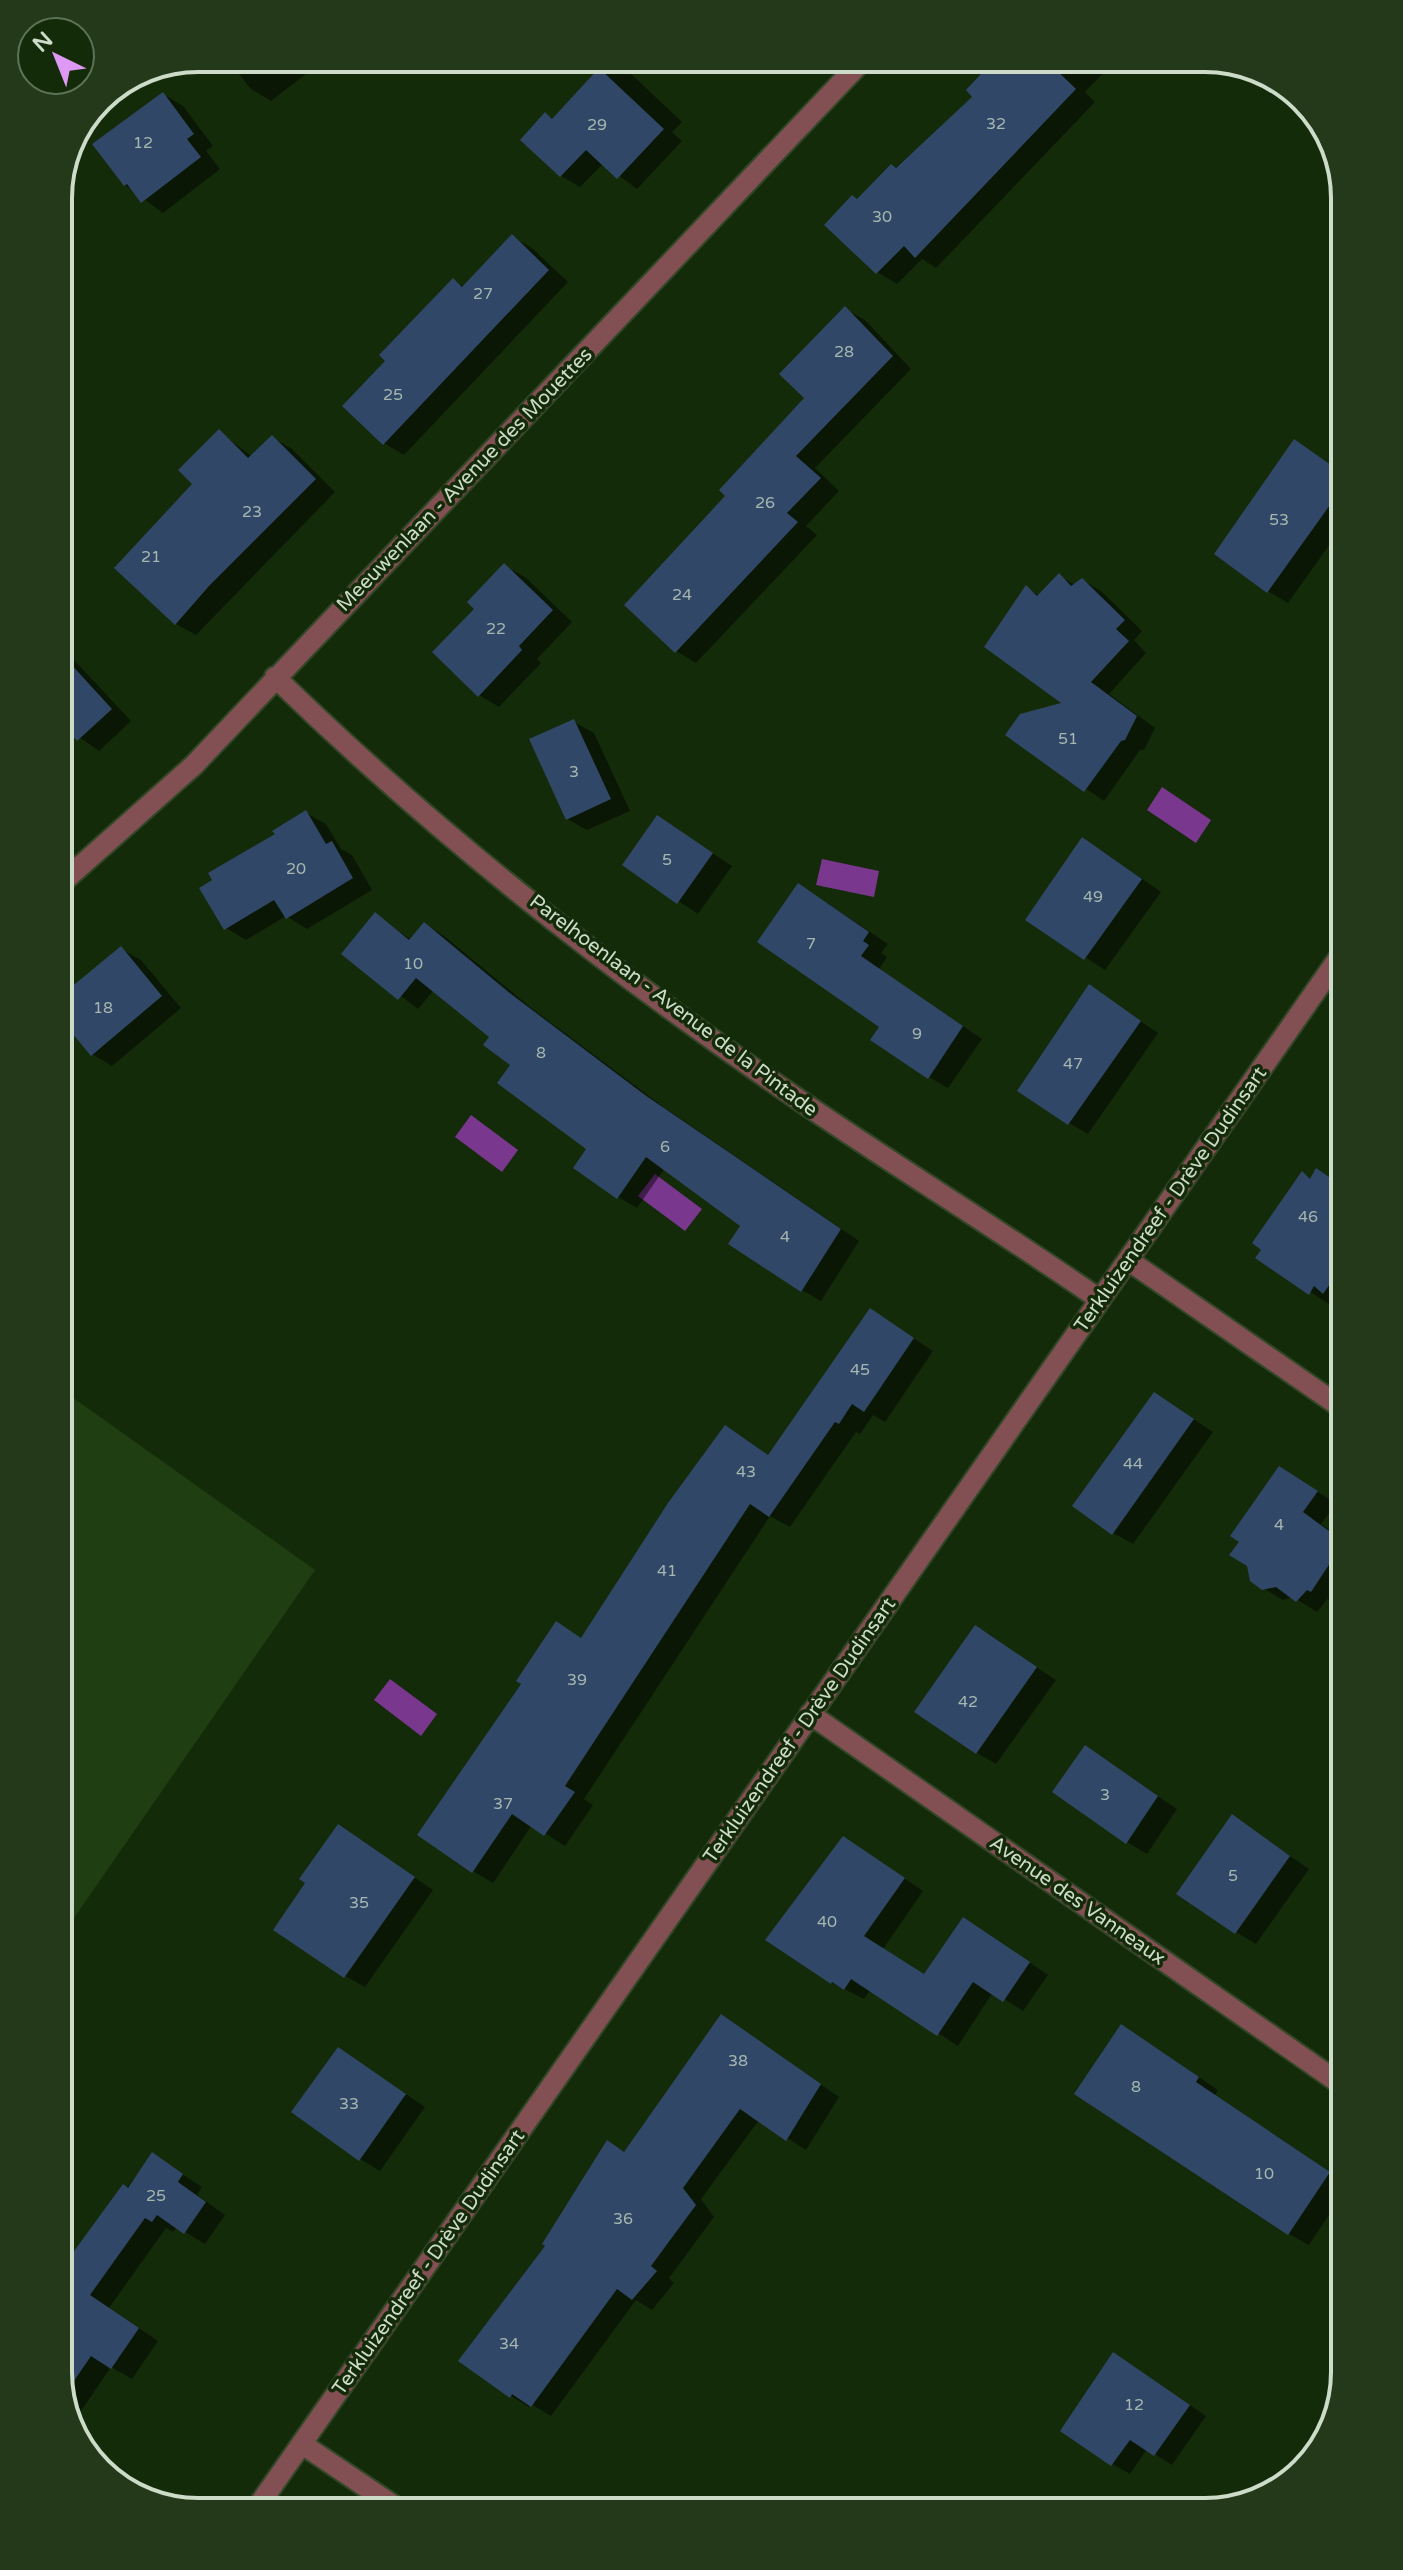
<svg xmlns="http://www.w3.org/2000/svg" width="1403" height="2570" font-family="'Varela Round',sans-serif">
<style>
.green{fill:#1f3e12}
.water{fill:#79378d}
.shadow{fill:#0007}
.building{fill:#304767}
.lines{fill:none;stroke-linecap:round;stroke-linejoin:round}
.minor-casing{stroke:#324728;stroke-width:24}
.minor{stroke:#825052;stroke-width:20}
.labels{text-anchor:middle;stroke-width:7;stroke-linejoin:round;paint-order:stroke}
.number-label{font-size:16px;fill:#a6b7b0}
.street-label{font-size:20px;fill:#cddcc8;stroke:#142b0a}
.rim{fill:none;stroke:#cddcc8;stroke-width:4}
</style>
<rect width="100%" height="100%" fill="#142b0a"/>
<!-- green -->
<path class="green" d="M58,1387l257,183 -257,371z"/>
<!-- water -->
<path class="water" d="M1162,787l49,33 -15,23 -49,-33z
M822,859l57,12 -5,26 -58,-12z
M471,1115l47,35 -16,22 -47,-35z
M655,1174l47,35 -17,22 -47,-35z
M390,1679l47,35 -16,22 -47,-36z"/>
<!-- shadow -->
<path class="shadow" d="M1117,59l-32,33 10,10 -159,166 -14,-9 -25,25 -20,-12 -19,-71 117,-104 22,-37z
M673,63l-5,6 -10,-5z
M605,64h10l13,7 54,51 -10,10 10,9 -45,48 -34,-25 -23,23 -19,-11 -15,-61 8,5z
M315,67l-44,34 -20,-12 -17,-21z
M163,94l20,12 30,40 -7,5 14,18 -57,44 -38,-28z
M512,237l20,11 36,34 -164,173 -20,-12 4,-83 66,-79 11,6z
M58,246l6,8 -6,4z
M845,309l20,11 46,49 -96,99 24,23 -33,35 11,9 -121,128 -20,-12 52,-155 78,-98z
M219,432l34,25 19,-20 20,12 43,43 -139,143 -20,-11 -59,-56 78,-84z
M1345,475v48l-57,80 -20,-12z
M505,566l20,11 47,45 -35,37 4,4 -42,44 -20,-12 -2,-86z
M1059,576l16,9 7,-5 19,11 41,40 -8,9 12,13 -37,41 46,34 -11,22h-4l-36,51 -96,-66 57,-31 -39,-116 14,8z
M58,650l15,9 58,62 -32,30 -28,-20 -13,12z
M574,722l20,11 36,78 -43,19 -20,-11z
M306,813l20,11 15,25 11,6 20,35 -65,39 -21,-13 -40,24 -20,-12 51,-93z
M658,817l74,49 -34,48 -73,-49z
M1102,851l59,41 -56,78 -77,-50z
M818,897l70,47 -7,9 6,4 -8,12 103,70 -34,49 -19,-11 -47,-51z
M375,914l36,26 13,-16 19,11 87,72 135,101 194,133 -38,60 -19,-11 -59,-65 -78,-57 -28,40 -19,-11 -30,-48 -96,-112 -58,-47 -16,19 -74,-56z
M121,949l20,11 40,48 -69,58 -20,-12z
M1090,987l68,46 -70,101 -19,-11z
M1317,1170l28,18 -2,115 -10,-6 -4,7 -71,-46 44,-84 10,5z
M870,1310l63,41 -48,71 -12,-7 -13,19 -4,-2 -66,95 -20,-11 -186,283 9,6 -28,41 -33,-21 -39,58 -20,-12 110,-232 162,-200 24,17z
M1174,1406l39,26 -80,112 -20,-11z
M1299,1479l37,25 -15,20 24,18v67l-18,-10 -10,13 -24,-15 -10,3 -20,-12z
M976,1627l80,53 -60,84 -19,-11z
M1086,1748l91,61 -30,45 -20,-12z
M1233,1817l76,52 -53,75 -20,-12z
M339,1826l94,64 -68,97 -20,-11 -37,-93z
M844,1838l79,53 -40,58 42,27 58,-45 65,44 -25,36 -30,-19 -35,54 -87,-57 -7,10 -32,-16z
M1345,1922v36l-16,-11z
M722,2016l117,81 -33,53 -47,-30 -58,79 13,18 -45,61 5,5 -22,27 -16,-10 -85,116 -20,-12 -2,3 -18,-11 114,-243z
M1141,2038l77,52 -3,5 130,87v9l-36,54 -20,-11z
M339,2049l86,58 -45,64 -20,-12z
M153,2155l49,32 -5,8 28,20 -20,29 -28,-17 -4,5 -7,-4 -57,80 49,33 -26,38 -21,-12 -39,57 -4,-3 -10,-49v-97z
M1131,2365l75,51 -34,49 -25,-16 -17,25 -18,-10z"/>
<!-- building -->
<path class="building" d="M994,60h52l30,29 -161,169 -11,-12 -28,28 -52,-49 28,-30 5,4 34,-35 5,4 76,-71 -6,-7z
M599,68l65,61 -47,50 -31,-29 -26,27 -40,-37 25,-28 7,7z
M163,92l31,42 -7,5 14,18 -60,46 -14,-19 -3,2 -32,-42z
M512,234l37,36 -166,175 -41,-39 43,-45 -6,-6 74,-77 9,9z
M845,306l48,50 -97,100 25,22 -34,35 11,9 -123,131 -51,-48 101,-109 -6,-6 85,-92 -25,-24z
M219,429l29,29 24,-23 44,44 -107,107 -34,39 -61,-57 78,-84 -14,-14z
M1294,439l51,36v9l-78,109 -53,-39z
M504,563l49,47 -34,36 3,4 -44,47 -46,-45 42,-43 -7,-7z
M1059,573l12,13 11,-8 43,42 -9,9 13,12 -38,41 46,34 -12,24 -4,1 -37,51 -79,-57 15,-21 41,-11 -77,-56 42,-62 11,11z
M58,650l54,59 -35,32 -19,-21z
M574,719l37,80 -45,21 -37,-81z
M306,810l20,34 6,-3 21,37 -67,41 -12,-19 -50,30 -25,-42 13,-8 -4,-7 67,-39 -3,-3z
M657,815l56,38 -36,51 -55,-39z
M1082,837l60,42 -58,81 -59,-40z
M798,883l71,49 -6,9 6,4 -8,11 102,70 -35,53 -58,-39 9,-13 -122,-85z
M375,912l34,28 15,-18 87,72 134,101 196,134 -40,63 -73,-48 12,-18 -94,-69 -29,42 -44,-31 13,-19 -89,-66 13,-18 -27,-20 6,-8 -73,-59 -18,22 -57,-46z
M121,946l41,50 -71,60 -33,-40v-18z
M1089,984l52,37 -73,104 -51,-34z
M1316,1168l29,20v74l-22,32 -9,-8 -5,9 -54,-37 6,-8 -9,-7 50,-72 8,8z
M870,1308l44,30 -50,74 -12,-8 -13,20 -4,-2 -66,95 -19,-13 -185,282 10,6 -31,44 -32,-22 -40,59 -55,-38 104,-151 -5,-3 40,-60 25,17 87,-135 57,-78 43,30z
M1154,1392l40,27 -82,116 -40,-29z
M1279,1466l39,25 -15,21 41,30 -33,50 -4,-2 -11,12 -20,-15 -14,3 -12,-9 -3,-15 -18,-11 10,-13 -9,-6z
M975,1625l62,42 -61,87 -62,-42z
M1085,1745l73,51 -32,48 -74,-52z
M1232,1814l58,42 -55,78 -59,-40z
M338,1824l77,53 -71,101 -71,-48 32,-47 -6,-4z
M843,1836l62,42 -41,58 60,38 39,-57 67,45 -27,40 -30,-20 -36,54 -86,-57 -7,11 -12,-8 -1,2 -66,-44z
M721,2014l100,70 -35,57 -46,-32 -57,79 13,17 -45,61 6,5 -25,29 -15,-11 -86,118 -19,-13 -2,4 -52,-37 87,-115 -3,-2 65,-104 17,12z
M1121,2024l78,53 -3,5 134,90 -42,63 -214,-141z
M338,2047l68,47 -47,67 -68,-49z
M152,2152l31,22 -5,8 28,20 -22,32 -27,-19 -5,7 -7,-4 -55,77 49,33 -28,41 -20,-13 -28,41 -5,-25v-99l65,-89 5,4z
M1113,2352l77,53 -36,51 -24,-16 -19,26 -51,-35z"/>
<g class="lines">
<defs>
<path id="minor" d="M275,677c160,156 342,299 527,425 98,67 199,129 297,197
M58,886l136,-121 667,-703
M1128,1260l217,150
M810,1714l535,373
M302,2444l101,68
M254,2512l1091,-1563"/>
</defs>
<!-- minor casing -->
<use href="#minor" class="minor-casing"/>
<!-- minor -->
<use href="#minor" class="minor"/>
</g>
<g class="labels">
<!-- number labels -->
<g class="number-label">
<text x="996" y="129">32</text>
<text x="597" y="130">29</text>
<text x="143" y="148">12</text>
<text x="882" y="222">30</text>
<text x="483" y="299">27</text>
<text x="844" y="357">28</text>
<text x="393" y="400">25</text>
<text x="765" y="508">26</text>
<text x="252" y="517">23</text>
<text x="1279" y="525">53</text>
<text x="151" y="562">21</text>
<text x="682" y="600">24</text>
<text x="496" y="634">22</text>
<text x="1068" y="744">51</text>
<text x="574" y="777">3</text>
<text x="667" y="865">5</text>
<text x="296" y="874">20</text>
<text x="1093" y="902">49</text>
<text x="811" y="949">7</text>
<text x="413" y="969">10</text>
<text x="103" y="1013">18</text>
<text x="917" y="1039">9</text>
<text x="541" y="1058">8</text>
<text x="1073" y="1069">47</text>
<text x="665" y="1152">6</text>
<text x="1308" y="1222">46</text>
<text x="785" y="1242">4</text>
<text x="860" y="1375">45</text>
<text x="1133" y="1469">44</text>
<text x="746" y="1477">43</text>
<text x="1279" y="1530">4</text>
<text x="667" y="1576">41</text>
<text x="577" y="1685">39</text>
<text x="968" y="1707">42</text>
<text x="1105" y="1800">3</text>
<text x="503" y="1809">37</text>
<text x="1233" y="1881">5</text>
<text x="359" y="1908">35</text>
<text x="827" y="1927">40</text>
<text x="738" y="2066">38</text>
<text x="1136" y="2092">8</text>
<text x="349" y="2109">33</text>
<text x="1264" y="2179">10</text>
<text x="156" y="2201">25</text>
<text x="623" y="2224">36</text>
<text x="509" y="2349">34</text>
<text x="1134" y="2410">12</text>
</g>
<!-- street labels -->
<g class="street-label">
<text transform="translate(464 479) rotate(-46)" y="7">Meeuwenlaan - Avenue des Mouettes</text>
<text transform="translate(674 1005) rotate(37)" y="7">Parelhoenlaan - Avenue de la Pintade</text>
<text transform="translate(1170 1199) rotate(-55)" y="7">Terkluizendreef - Drève Dudinsart</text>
<text transform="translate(799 1730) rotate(-55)" y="7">Terkluizendreef - Drève Dudinsart</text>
<text transform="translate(1078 1900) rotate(35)" y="7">Avenue des Vanneaux</text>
<text transform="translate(428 2262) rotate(-55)" y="7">Terkluizendreef - Drève Dudinsart</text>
</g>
</g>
<!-- crop -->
<path d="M0 0H1403V2570H0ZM198 72H1205A126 126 0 0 1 1331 198V2372A126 126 0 0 1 1205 2498H198A126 126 0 0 1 72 2372V198A126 126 0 0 1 198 72Z" fill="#233919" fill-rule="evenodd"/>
<path class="rim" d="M198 72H1205A126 126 0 0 1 1331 198V2372A126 126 0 0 1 1205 2498H198A126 126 0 0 1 72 2372V198A126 126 0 0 1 198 72Z"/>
<!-- north arrow -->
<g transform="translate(56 56) rotate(317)"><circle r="38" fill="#142b0a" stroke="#5e7256" stroke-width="2"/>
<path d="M0-6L14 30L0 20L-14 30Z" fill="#dd99f3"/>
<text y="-12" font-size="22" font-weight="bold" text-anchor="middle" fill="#cddcc8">N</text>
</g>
</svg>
